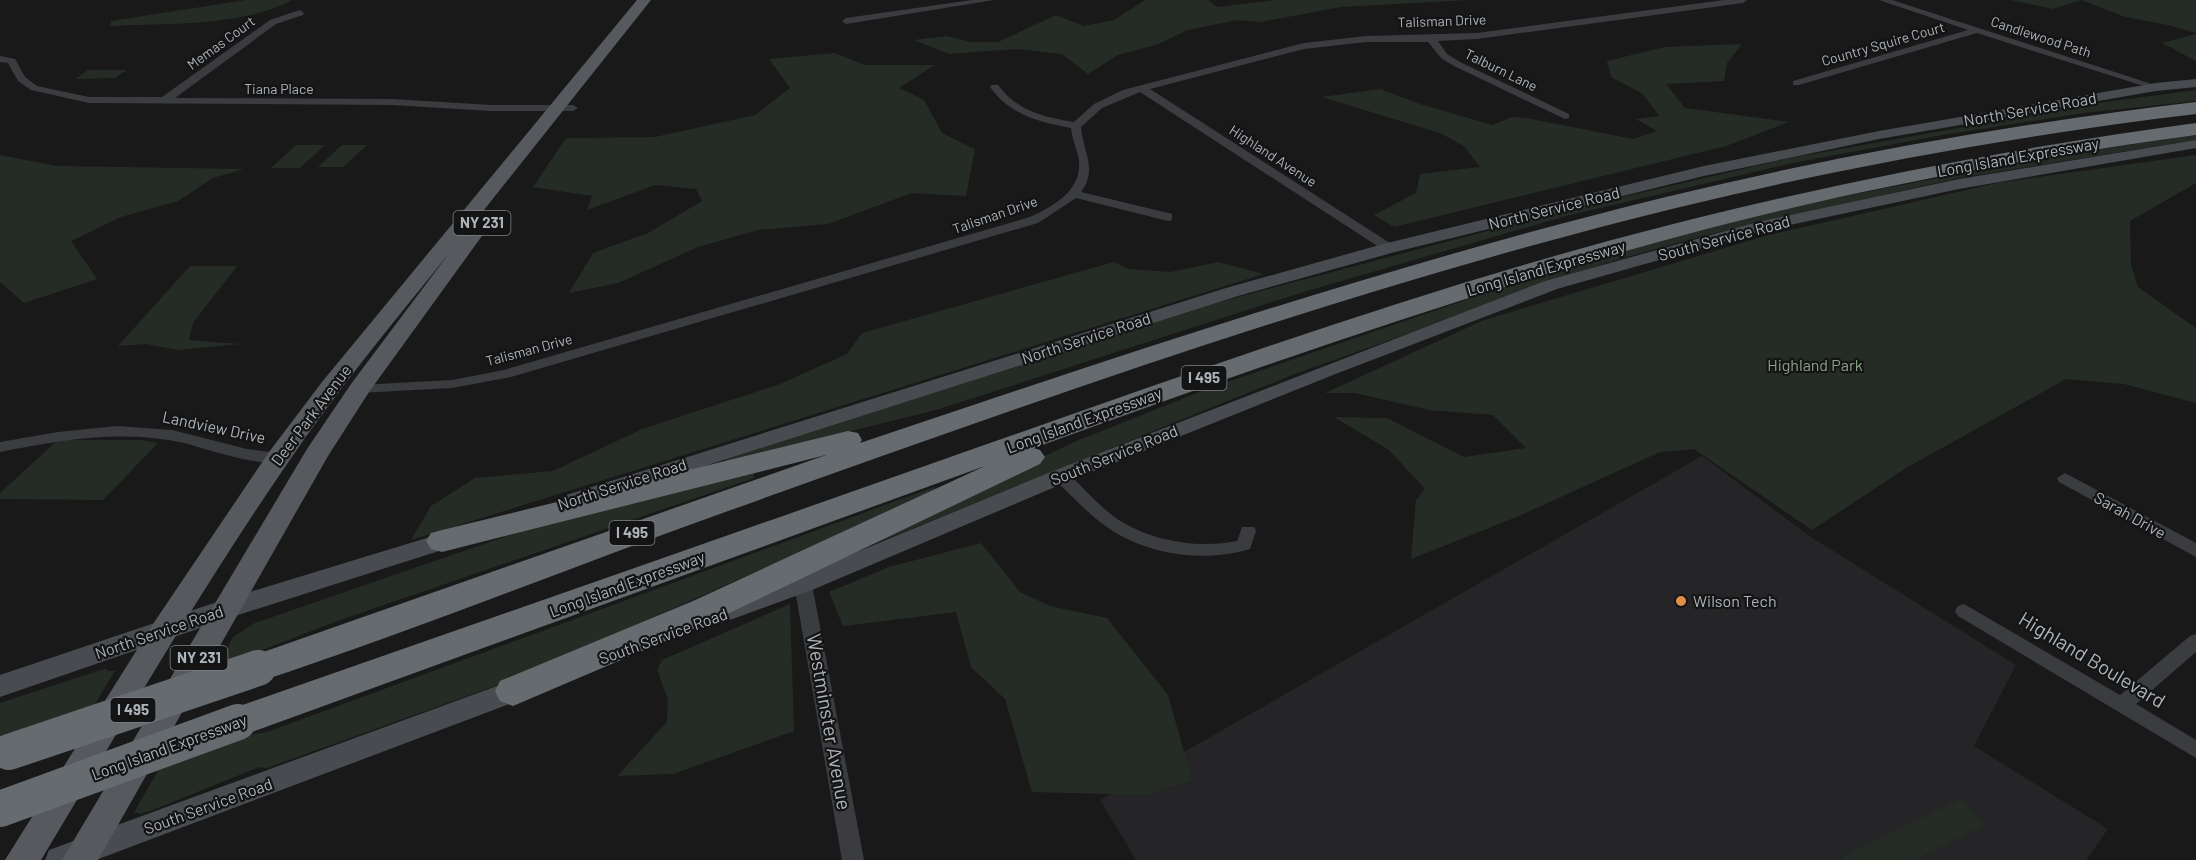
<svg xmlns="http://www.w3.org/2000/svg" width="2196" height="860" font-family="Barlow,sans-serif">
<style>
.built{fill:#252527}
.green{fill:#252c25}
.lines{fill:none;stroke-linecap:round;stroke-linejoin:round}
.minor{fill:#3a3c3f;fill-rule:evenodd}
.secondary{fill:#484b4f;fill-rule:evenodd}
.primary{fill:#565a5e;fill-rule:evenodd}
.motorway{fill:#666b70;fill-rule:evenodd}
.motorway-bridge{stroke:#666b70;stroke-width:36}
.poi-dot{fill:#e18d4a;stroke:#141415;stroke-width:2}
.labels{text-anchor:middle;stroke-width:4.5;stroke-linejoin:round;paint-order:stroke}
.far-street-label{font-size:14px;fill:#acb3b9;stroke:#141415}
.shield{fill:#141415;stroke:#7e8388;stroke-width:1.5}
.shield-label{font-size:15px;font-weight:bold;fill:#acb3b9}
.street-label{font-size:16px;fill:#acb3b9;stroke:#141415}
.park-label{font-size:16px;fill:#8aa285;stroke:#141415}
.poi-label{font-size:16px;fill:#acb3b9;stroke:#141415;text-anchor:start}
.near-street-label{font-size:20px;fill:#acb3b9;stroke:#141415}
</style>
<rect width="100%" height="100%" fill="#19191a"/>
<!-- built -->
<path class="built" d="M1702,456l109,81 205,128 -42,81 134,83 -22,31h-950l-36,-60z"/>
<!-- green -->
<path class="green" d="M246,0h46c-49,27 -127,23 -182,26l1,-5z
M1145,0h63l9,7 59,-7h192l-127,7 -81,15 -23,-2 -49,10 -32,15 -38,10 -30,19 -26,-20 -47,-5 -66,5 -35,-14 33,-4 23,6h28l58,-27 28,11 30,-6z
M2011,0h185v33l-28,-8 -43,-8 -44,-17 -28,9z
M2196,34v27l-34,-18z
M1742,44l-15,19 -3,18 -58,3 19,24 104,14 -63,24 -332,81 -20,-12 42,-22 4,-19 60,-7 -16,-21 -24,-13 -118,-36 58,-8 40,15 72,21 20,-8 19,2 102,20 24,-8 -21,-12 23,-3 -16,-22 -32,-17 -4,-16 58,-14z
M835,53l30,12h70l-36,23 25,12 18,33 33,16 -9,47 -54,-3 -84,31 -70,6 -60,17 -80,36 -49,10 24,-40 55,-20 54,-32 -6,-12 -41,-4 -68,25 5,-14 -59,-9 33,-49 89,-1 100,-22 35,-27 -21,-29z
M88,70h39l-12,8 -40,1z
M2196,90v11l-112,12 -147,23 -144,27 -227,53 -266,77 -364,117 -210,52v-3l418,-137 415,-110 226,-53 313,-56z
M2196,135v5l-237,38 -252,57 -101,28 -314,112 -418,169 -5,-4 205,-98 133,-53 340,-117 154,-43 103,-25 236,-46z
M296,145h29l-25,23h-29z
M342,145h25l-24,22h-25z
M0,155l56,11 188,3 -31,9 -35,23 -57,16 -50,24 26,38 -73,24 -24,-21z
M2196,155v28l-66,38 1,44 7,22 58,41v75l-72,-19 -58,-5 -160,89 -94,62 -118,-81 -34,3 -141,64 -108,43 5,-59 9,-11 -36,-39 -55,-33 53,1 77,39 62,-9 -33,-33 -64,-5 -74,-17h-30l159,-73 281,-84 232,-53z
M1114,262l14,7 43,3 47,-10 46,12 -853,266 20,-34 44,-28 78,-7 89,-42 138,-45 67,-30 15,-21z
M190,266h47l-44,57 -4,17 51,4 -62,6 -32,-6 -28,2z
M58,440h84l16,3 -55,57 -103,-1v-6z
M754,472v6l-414,142 -122,47 15,-30 22,-14 284,-98z
M934,487l3,4 -420,187 -250,90 -8,-1 -106,43 -13,4 -6,-2 28,-48 74,-27 31,-5z
M981,543l39,49 30,14 57,12 61,77 24,85 -47,15 -113,-3 -27,-93 -34,-32 -15,-55 -113,14 -14,-34 60,-25z
M790,604l4,127 -121,43 -56,2 50,-54 1,-23 -11,-29 5,-10z
M107,668v3h8l-2,3 -22,37 -91,26v-34z
M1961,799l24,26 -71,35h-72l8,-8z"/>
<g class="lines">
<!-- minor -->
<path class="minor" d="M972,0h22l-148,24 -4,-3 4,-3z
M1724,0h23l-4,3 -266,36 -39,2 9,13 13,8 109,52v4l-4,1 -111,-53 -13,-8 -13,-16h-62l-62,7 -154,40 243,156v6h-8l-245,-159 -38,16 -21,19c2,25 17,42 0,65l91,22v6l-4,1 -92,-23 -38,25 -527,154 -59,11 -93,5 -7,-4 7,-4 93,-5 52,-10 526,-153c23,-11 52,-26 49,-57 -2,-11 -7,-21 -8,-32 -32,-6 -61,-13 -81,-41l2,-2h6c19,26 46,32 76,37l20,-18 29,-14 181,-47 62,-7 111,-3z
M1879,0h13l269,87 -8,2 -176,-56 -178,52h-6v-4l175,-51z
M300,10l4,3 -1,2 -27,9 -101,74 217,1 99,6h82l5,3 -5,3h-82l-99,-6 -303,-2 -58,-13 -13,-9 -10,-18 -8,-1v-6l15,3 10,18 12,9 52,11h73l108,-77z
M117,426l55,4 75,19 31,4 8,5c-11,15 -85,-11 -102,-15 -62,-14 -123,-3 -184,9v-10l58,-10z
M1061,471l6,1c17,16 32,35 52,48 32,21 80,29 118,21l5,-14h12l2,4 -6,18c-45,14 -104,6 -143,-22 -19,-13 -35,-31 -52,-47l-2,-4z
M2065,473l131,70v14l-137,-75 -2,-4z
M803,578l6,1 3,5 52,276h-22l-48,-276 3,-5z
M1964,604l156,91 70,-59 6,-2v18l-60,52 60,36v18l-238,-142 -3,-5 3,-5z"/>
<!-- secondary -->
<path class="secondary" d="M2196,79v8l-40,4 -277,48 -175,37 -309,76 -157,44 -659,210 -8,3 -8,-3 -3,-5 3,-5 663,-208 157,-44 321,-78 175,-35 277,-48z
M2196,140v8l-237,41 -198,42 -204,58 -224,86 -264,106 -257,109 -93,34 -9,-2 -3,-7 3,-7 84,-30 259,-107 492,-190 213,-59 201,-43z
M456,529l8,2 4,6 -4,6 -226,72 -238,82v-22l220,-74z
M524,676l9,3 4,8 -4,8 -437,165h-51l4,-10z"/>
<!-- primary -->
<path class="primary" d="M637,0h14l-179,225h12l3,4 -118,163 -41,64 -230,404h-36l245,-411 44,-65 99,-132c-56,70 -113,138 -163,212 -88,128 -166,263 -246,396h-36l150,-239 114,-169 53,-70z"/>
<!-- motorway -->
<path class="motorway" d="M2196,102v12c-175,21 -349,52 -520,94 -326,80 -644,194 -959,307 -153,55 -305,116 -459,167l-12,-4 -6,-10 6,-10 580,-203 -384,97 -11,-3 -5,-8 5,-8 11,-3 406,-99 10,2 4,7 -2,3c267,-90 536,-180 810,-247 174,-42 349,-73 526,-94z
M2196,123v12c-162,22 -323,51 -482,92 -231,60 -456,140 -680,221l6,2 5,7 -5,7 -323,155 -204,87 -13,-5 -5,-10 5,-10 193,-80 292,-135 -747,271 -13,-4 -5,-11 5,-11c238,-83 476,-166 714,-250 221,-77 442,-158 669,-220 193,-52 389,-91 588,-118z"/>
<!-- motorway-bridge -->
<path class="motorway-bridge" d="M9,752l249,-84
M0,809l238,-87"/>
</g>
<!-- markers -->
<circle class="poi-dot" cx="1681" cy="601" r="6"/>
<g class="labels">
<!-- far-street labels -->
<g class="far-street-label">
<text transform="translate(1442 21) rotate(-2)" y="5">Talisman Drive</text>
<text transform="translate(2041 37) rotate(18)" y="5">Candlewood Path</text>
<text transform="translate(221 43) rotate(-36)" y="5">Memas Court</text>
<text transform="translate(1883 44) rotate(-16)" y="5">Country Squire Court</text>
<text transform="translate(1501 70) rotate(26)" y="5">Talburn Lane</text>
<text x="279" y="94">Tiana Place</text>
<text transform="translate(1273 156) rotate(33)" y="5">Highland Avenue</text>
<text transform="translate(995 215) rotate(-19)" y="5">Talisman Drive</text>
<text transform="translate(529 350) rotate(-15)" y="5">Talisman Drive</text>
</g>
<!-- shield labels -->
<g class="shield">
<rect x="453.5" y="211" width="57" height="24" rx="4.5"/>
<rect x="1181.5" y="366" width="45" height="24" rx="4.5"/>
<rect x="609.5" y="521" width="45" height="24" rx="4.5"/>
<rect x="170.5" y="646" width="57" height="24" rx="4.5"/>
<rect x="110.5" y="698" width="45" height="24" rx="4.5"/>
</g>
<g class="shield-label">
<text x="482" y="228">NY 231</text>
<text x="1204" y="383">I 495</text>
<text x="632" y="538">I 495</text>
<text x="199" y="663">NY 231</text>
<text x="133" y="715">I 495</text>
</g>
<!-- street labels -->
<g class="street-label">
<text transform="translate(2030 109) rotate(-10)" y="6">North Service Road</text>
<text transform="translate(2018 157) rotate(-10)" y="6">Long Island Expressway</text>
<text transform="translate(1554 208) rotate(-14)" y="6">North Service Road</text>
<text transform="translate(1724 238) rotate(-15)" y="6">South Service Road</text>
<text transform="translate(1546 268) rotate(-16)" y="6">Long Island Expressway</text>
<text transform="translate(1086 338) rotate(-18)" y="6">North Service Road</text>
<text transform="translate(311 415) rotate(-53)" y="6">Deer Park Avenue</text>
<text transform="translate(1084 420) rotate(-20)" y="6">Long Island Expressway</text>
<text transform="translate(214 427) rotate(12)" y="6">Landview Drive</text>
<text transform="translate(1114 455) rotate(-22)" y="6">South Service Road</text>
<text transform="translate(622 484) rotate(-18)" y="6">North Service Road</text>
<text transform="translate(2130 515) rotate(29)" y="6">Sarah Drive</text>
<text transform="translate(627 584) rotate(-20)" y="6">Long Island Expressway</text>
<text transform="translate(159 632) rotate(-19)" y="6">North Service Road</text>
<text transform="translate(663 636) rotate(-20)" y="6">South Service Road</text>
<text transform="translate(169 747) rotate(-20)" y="6">Long Island Expressway</text>
<text transform="translate(208 806) rotate(-20)" y="6">South Service Road</text>
</g>
<!-- park labels -->
<g class="park-label">
<text x="1815" y="371">Highland Park</text>
</g>
<!-- poi labels -->
<g class="poi-label">
<text x="1693" y="607">Wilson Tech</text>
</g>
<!-- near-street labels -->
<g class="near-street-label">
<text transform="translate(2092 660) rotate(31)" y="7">Highland Boulevard</text>
<text transform="translate(829 722) rotate(80)" y="7">Westminster Avenue</text>
</g>
</g>
</svg>
